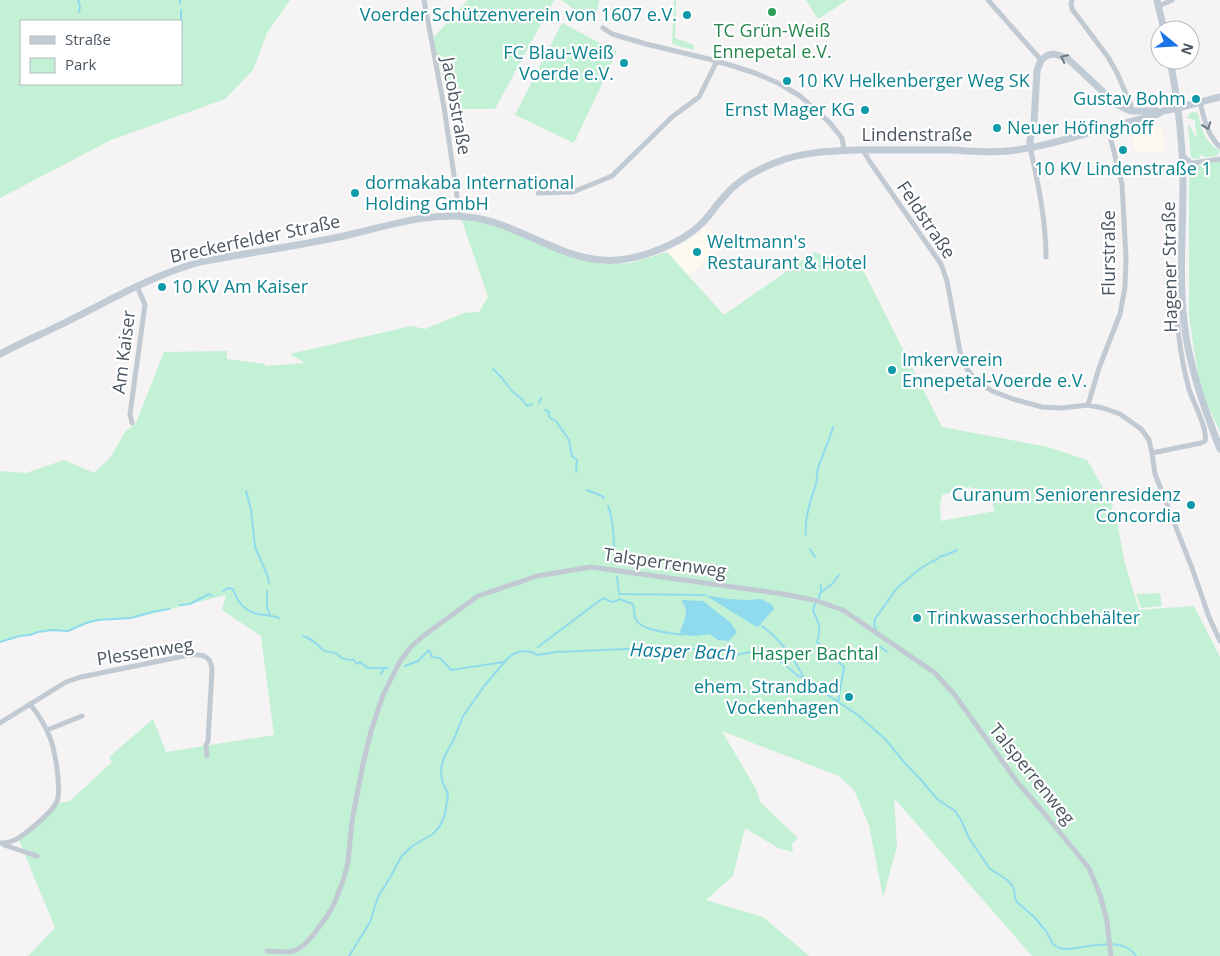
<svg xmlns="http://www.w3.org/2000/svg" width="1220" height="956" font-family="'Open Sans',sans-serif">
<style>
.commercial{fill:#fdf9ef}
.green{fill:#c3f1d5;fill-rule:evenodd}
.water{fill:#90daee}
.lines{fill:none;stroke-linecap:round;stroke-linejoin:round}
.stream{stroke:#90daee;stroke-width:2}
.street{stroke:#c1cad2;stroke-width:5}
.secondary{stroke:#c1cbd6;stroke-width:7}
.oneway{stroke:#6e7984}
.oneway2{stroke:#6e7983}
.leisure-dot{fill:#2e9e5b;stroke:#fff;stroke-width:2}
.culture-dot{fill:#0f9aa8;stroke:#fff;stroke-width:2}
.labels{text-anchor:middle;stroke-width:4.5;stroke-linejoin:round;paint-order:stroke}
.culture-label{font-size:18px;fill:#0d838f;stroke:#fff;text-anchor:start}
.leisure-label{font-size:18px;fill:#27864d;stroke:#fff}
.street-label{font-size:18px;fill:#4a5661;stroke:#fff}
.park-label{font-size:18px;fill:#17864f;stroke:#fff}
.water-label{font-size:19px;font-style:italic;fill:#0c7c9b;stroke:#fff}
</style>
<rect width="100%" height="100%" fill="#f5f3f3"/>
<!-- commercial -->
<path class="commercial" d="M1161,126l4,25 -30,1 -3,-21z
M705,227l21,18 -38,30 -21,-23 23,-12z"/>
<!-- green -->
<path class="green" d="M0,0h290l-23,33 -14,37 -28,29 -114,41 -111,58zM21,21h160v63h-160z
M468,0h86l-59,109h-45l-17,-71z
M561,0h38l-4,24z
M674,0h2l-1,38 19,7v5l-16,-4 -6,-3z
M806,0h40v1l-28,18z
M562,23l55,29 -43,91 -59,-28z
M1194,112l4,1c3,16 7,29 22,38l-2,4 -6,2h-8l-1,-2 -3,1v2c-4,1 -6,1 -9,0l-3,-33 2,1 5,10 2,-1 -2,-9v-6l-8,-2 3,-5z
M1220,161v271l-20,-44 -11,-72v-149z
M461,218l42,10 72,29 26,7 30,-1 36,-11 57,63 90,-63 48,16 80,159 106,20 39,13 26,45 -3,8 7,8 7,39 15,50 55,-4 26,51v299h-188l-138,-158 3,49 -14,50 -14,-72 -15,-35 -15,-14 -117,-45 34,58 4,13 38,36 -6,6 1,8 -15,-4 -33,-20 -12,48 -27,24 57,17 46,39h-781l27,-28 -36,-88 40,-37 11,-2 42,-39 -3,-5 44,-38 13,33 108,-17 -13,-99 -39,-26 4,-15 -95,24 -27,1 -18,4 -18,7 -16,-1 -14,2 -7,3 -12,2 -19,6v-172l26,2 38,-13 30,13 16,-15 15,-26 11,-9 28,-71 63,-1v8l38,5v2l40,-3 -15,-9 121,-28 14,3 39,-16 15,-1 9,-15zM969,487l11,3 8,1 7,20 -54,10 -1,-16 2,-10z
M1160,593l2,13 -21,2 -5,-14z"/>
<!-- water -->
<path class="water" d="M705,595l23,4 17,1 16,-1 10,5 3,5 -16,18 -3,-1z
M683,600l20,1 27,21 7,10 -8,9 -11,-1 -9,-6 -12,2 -15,-1 -2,-3c4,-12 10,-20 2,-30z"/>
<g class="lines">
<!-- stream -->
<path class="stream" d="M78,0l2,7 -1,5
M180,0v4
M181,10v10l1,5
M493,369l8,8 12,15 9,7 5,7 5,-2
M539,403l2,-5
M545,410l4,2v5l7,4 13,19 3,16 5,4 -1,12
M587,490l15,6 2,2
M246,491l5,19 4,37 13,30 1,6
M608,506c5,12 5,24 6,36 0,7 3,14 1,20
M806,535c-2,-16 5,-36 10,-51 1,-5 1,-11 2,-16 5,-14 11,-27 15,-41
M810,549l5,8
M617,577l2,17 86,1
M223,591l5,-3 5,1c4,12 12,23 26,25 7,2 13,1 20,4
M267,591v16l3,8
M821,592v-7
M819,598l1,-5 12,-9 7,-9
M815,604l-2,7c7,13 8,17 4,31l27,25 -6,35
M180,605l10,-1 19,-10 3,2
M762,626c19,14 32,32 42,52
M876,629l-2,-4 1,-6 22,-31 24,-20 10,-6 5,-2 5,-4 5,-1 11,-5
M303,636c9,3 14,8 20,14 5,3 8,1 12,3 6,2 2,3 7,5 3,2 9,2 12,2l3,4 3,-2 8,6h20
M0,642l19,-6 11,-1 8,-3 14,-2 16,1 18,-8 11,-3 34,-2 21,-6 17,-3
M879,646l8,6
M538,647l65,-49 9,4 5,-1 2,-2 14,5c2,5 0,11 3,16 7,11 34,13 46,15
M405,666l13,-5 11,-11 3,7 8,1 11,12 53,-8
M381,674l2,-4 3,-2
M349,956l21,-34 8,-25 13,-21 10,-19 11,-11 21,-12 7,-8 5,-12 3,-20 -6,-13 -1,-12 3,-12 10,-18 9,-23 22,-31 22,-26 6,-5 9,-3 10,1 6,3 18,-3 93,-4 23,3 16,-3 12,2 16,-1 19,6 26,-5 4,1 19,13 13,11 19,10 13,11 29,19 28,25 18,22 18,19 15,18 18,12 6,9 8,18 21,31 16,10 5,5 3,5 1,9 2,4 17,15 12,14 7,13 6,4 7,1c13,-1 41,-7 53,-4 7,1 14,6 17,11"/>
<!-- street -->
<path class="street" d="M424,0l20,107 16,109
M988,0l53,60
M1072,0l-1,5 1,4 36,48 9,16 14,32v6
M1159,6l13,-6
M603,28l9,6 34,10 71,17 38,12 25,11 20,12 29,26 13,16 2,12
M1200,102c4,16 7,33 20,45
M1030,147c8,36 16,73 16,110
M863,150l7,12 71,102 6,17 14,76 6,12 7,9 7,6 11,7 21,8 29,8 20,1 26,-3 15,3 17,6 17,12 5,4 7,10 3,13 3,21 37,94 17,49 11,24
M1182,155l8,7 3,1 27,-4
M538,193l35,-1 39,-16 60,-59 27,-20 18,-36
M1088,405l11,-37 21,-54 5,-27 1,-29 -4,-74 -14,-56
M132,423l-2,-9 15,-109 -8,-19
M1152,453l49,-10 4,-2c3,-12 -12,-39 -16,-52 -11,-39 -13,-79 -16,-120
M0,723l66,-41 15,-5 103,-21c14,-2 27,-4 28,14l-4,71 -2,4 1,11
M47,730l35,-14
M0,843c15,0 22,-7 33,-16 8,-7 20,-16 24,-26 3,-7 1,-15 1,-23 -3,-31 -8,-49 -28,-74
M4,845l33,11
M267,951l23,1 8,-3 7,-5 9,-10 13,-18 7,-12 10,-26 4,-16 4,-41 11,-57 8,-33 12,-36 16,-32 11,-15 13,-12 55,-40 59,-20 54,-9 192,27 31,6 29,10 92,63 19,21 64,89 25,29 46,56 11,27 7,26 4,35"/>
<!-- secondary -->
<path class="secondary" d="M1157,0l7,30
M1170,60c3,16 6,32 8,49 3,25 5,50 5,76 0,45 -4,91 1,137 5,45 20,85 36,127
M1030,147v-7l4,-17 3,-52 4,-11 7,-5 6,-1 13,4 49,46 15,7h26
M0,354c26,-14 54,-25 80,-39 39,-20 77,-41 120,-53 48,-9 96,-16 144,-26 41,-9 82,-24 124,-19 52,5 96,48 150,43 26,-2 63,-17 82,-35 9,-8 15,-19 23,-27 14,-18 33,-28 54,-36 26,-10 52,-11 80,-12 32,0 64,0 96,0 18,1 37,3 55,1 29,-3 56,-11 84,-19 21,-6 42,-11 63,-17l8,-4 15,-3 42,-11"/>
</g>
<!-- one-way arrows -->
<defs><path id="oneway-chevron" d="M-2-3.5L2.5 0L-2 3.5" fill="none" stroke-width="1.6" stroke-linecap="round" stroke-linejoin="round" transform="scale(1.25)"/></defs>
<use class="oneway" href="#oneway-chevron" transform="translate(1064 58) rotate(-154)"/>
<use class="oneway2" href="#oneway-chevron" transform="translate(1207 126) rotate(70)"/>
<!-- markers -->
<circle class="leisure-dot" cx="772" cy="12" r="5"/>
<g class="culture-dot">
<circle cx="687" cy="15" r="5"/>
<circle cx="624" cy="63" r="5"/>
<circle cx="787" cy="81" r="5"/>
<circle cx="1196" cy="99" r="5"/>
<circle cx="865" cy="110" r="5"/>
<circle cx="997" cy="128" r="5"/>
<circle cx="1123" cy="150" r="5"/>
<circle cx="355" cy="193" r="5"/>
<circle cx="697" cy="252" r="5"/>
<circle cx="162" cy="287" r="5"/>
<circle cx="892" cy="370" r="5"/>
<circle cx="1191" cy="505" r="5"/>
<circle cx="917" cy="618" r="5"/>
<circle cx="849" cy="697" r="5"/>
</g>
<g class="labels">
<!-- culture labels -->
<g class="culture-label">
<text x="677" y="21" text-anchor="end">Voerder Schützenverein von 1607 e.V.</text>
<text x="614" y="59" text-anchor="end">FC Blau-Weiß<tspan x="614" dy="21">Voerde e.V.</tspan></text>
<text x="797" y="87">10 KV Helkenberger Weg SK</text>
<text x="1186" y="105" text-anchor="end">Gustav Bohm</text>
<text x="855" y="116" text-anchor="end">Ernst Mager KG</text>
<text x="1007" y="134">Neuer Höfinghoff</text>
<text x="1123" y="175" text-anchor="middle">10 KV Lindenstraße 1</text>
<text x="365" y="189">dormakaba International<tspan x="365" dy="21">Holding GmbH</tspan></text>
<text x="707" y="248">Weltmann's<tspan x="707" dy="21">Restaurant &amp; Hotel</tspan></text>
<text x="172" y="293">10 KV Am Kaiser</text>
<text x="902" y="366">Imkerverein<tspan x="902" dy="21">Ennepetal-Voerde e.V.</tspan></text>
<text x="1181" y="501" text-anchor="end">Curanum Seniorenresidenz<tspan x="1181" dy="21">Concordia</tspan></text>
<text x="927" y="624">Trinkwasserhochbehälter</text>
<text x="839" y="693" text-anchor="end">ehem. Strandbad<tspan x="839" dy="21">Vockenhagen</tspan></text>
</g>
<!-- leisure labels -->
<g class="leisure-label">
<text x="772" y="37">TC Grün-Weiß<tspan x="772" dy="21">Ennepetal e.V.</tspan></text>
</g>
<!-- street labels -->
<g class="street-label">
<text transform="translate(456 106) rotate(80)" y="6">Jacobstraße</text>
<text x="917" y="141">Lindenstraße</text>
<text transform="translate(926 220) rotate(56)" y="6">Feldstraße</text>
<text transform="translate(255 239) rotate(-12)" y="6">Breckerfelder Straße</text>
<text transform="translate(1109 253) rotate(-90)" y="6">Flurstraße</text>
<text transform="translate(1170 267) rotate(-91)" y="6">Hagener Straße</text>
<text transform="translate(124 352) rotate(-83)" y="6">Am Kaiser</text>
<text transform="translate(665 563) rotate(8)" y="6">Talsperrenweg</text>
<text transform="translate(145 652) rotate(-9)" y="6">Plessenweg</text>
<text transform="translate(1032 774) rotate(51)" y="6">Talsperrenweg</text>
</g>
<!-- park labels -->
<g class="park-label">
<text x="815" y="660">Hasper Bachtal</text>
</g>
<!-- water labels -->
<g class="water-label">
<text transform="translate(683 651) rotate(2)" y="7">Hasper Bach</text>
</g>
</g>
<!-- legend -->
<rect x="20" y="20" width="162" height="65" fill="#ffffff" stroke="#b7bbc0"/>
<rect x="30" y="36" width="25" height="8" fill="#c1cbd6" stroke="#b7bbc0"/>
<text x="65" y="45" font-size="15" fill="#4a5661">Straße</text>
<rect x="30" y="58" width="25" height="15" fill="#c3f1d5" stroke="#b7bbc0"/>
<text x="65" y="70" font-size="15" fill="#4a5661">Park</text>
<!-- north arrow -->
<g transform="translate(1175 45) rotate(108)"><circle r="24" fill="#ffffff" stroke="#b7bbc0"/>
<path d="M0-4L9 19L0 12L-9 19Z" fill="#1a73e8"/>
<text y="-8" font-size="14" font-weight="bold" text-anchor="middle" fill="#4a5661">N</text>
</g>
</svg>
